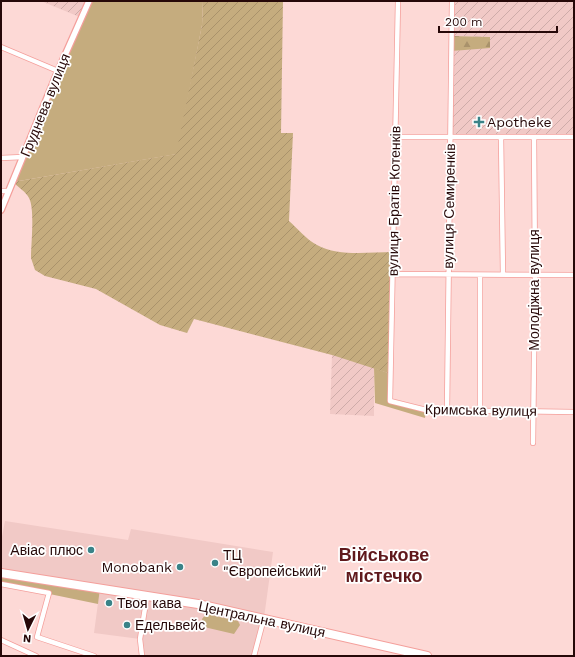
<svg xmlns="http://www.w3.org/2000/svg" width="575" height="657" font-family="'Work Sans',sans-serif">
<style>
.built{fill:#f1c9c6}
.industrial{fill:url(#industrial-furrows)}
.grass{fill:#c5ac7e}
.forest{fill:url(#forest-firs)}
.garden{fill:url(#garden-furrows)}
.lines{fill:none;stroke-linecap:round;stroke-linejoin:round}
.minor-casing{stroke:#f49f9b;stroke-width:6}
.tertiary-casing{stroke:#f49f9b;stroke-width:8}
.trunk-casing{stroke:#f49f9b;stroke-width:10}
.minor{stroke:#fff;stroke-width:4.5}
.tertiary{stroke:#fff;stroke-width:5.5}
.trunk{stroke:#fff;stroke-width:8}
.poi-dot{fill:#3a8388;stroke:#fff;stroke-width:1.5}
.labels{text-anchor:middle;stroke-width:3.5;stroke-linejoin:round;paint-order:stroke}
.street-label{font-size:14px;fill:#260808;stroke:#fff}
.poi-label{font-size:14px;fill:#260808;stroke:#fff;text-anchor:start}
.district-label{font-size:18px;font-weight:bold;fill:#60191c;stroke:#fff}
</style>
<defs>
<pattern id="industrial-furrows" width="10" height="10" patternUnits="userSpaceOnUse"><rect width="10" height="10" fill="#f1c9c6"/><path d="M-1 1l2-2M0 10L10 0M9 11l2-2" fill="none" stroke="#ceaba9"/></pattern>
<pattern id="forest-firs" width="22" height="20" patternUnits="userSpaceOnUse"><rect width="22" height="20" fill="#c5ac7e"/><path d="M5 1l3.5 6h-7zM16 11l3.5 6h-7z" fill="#a9926b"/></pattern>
<pattern id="garden-furrows" width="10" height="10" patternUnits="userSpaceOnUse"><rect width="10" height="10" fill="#c5ac7e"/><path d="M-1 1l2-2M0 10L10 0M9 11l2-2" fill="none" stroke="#a9926b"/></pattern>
</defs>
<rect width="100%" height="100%" fill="#fdd9d6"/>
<!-- built -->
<path class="built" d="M5,521l123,19 3,-11 142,23 -9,66 -10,38h-112l-2,-17 -46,-6 6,-45 -99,-16v-30z"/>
<!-- industrial -->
<path class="industrial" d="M41,1h48l-7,17z
M452,1h122v136h-124l2,-86 38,-4v-10l-38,-1z
M332,355l42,13v48l-44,-2z"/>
<!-- grass -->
<path class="grass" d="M89,1h114l-1,24 -25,129 -164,28z
M374,368l17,6 -1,27 36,9 -1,8 -50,-15z
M1,573l99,15 -2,16 -97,-20z
M206,614l32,7 2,4 -6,9 -30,-7 -2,-8z"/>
<!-- forest -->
<path class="forest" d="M452,36l38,1v11l-38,3z"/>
<!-- garden -->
<path class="garden" d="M203,1h80l-2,132h12l-4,88c8,7 18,19 28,24 22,12 52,7 76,7l-2,122 -59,-19 -138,-36 -7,14 -27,-8 -64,-36 -51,-13 -10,-6 -4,-12c0,-14 4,-49 -2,-60 -3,-6 -11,-11 -16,-16l163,-28 26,-129z"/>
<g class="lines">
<defs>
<path id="minor" d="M398,1l-8,400 36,9 148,2
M1,47l57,24
M396,137h178
M501,137l2,138
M1,158l22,-1
M1,191h8
M393,274l181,1
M447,411l5,-410
M480,411v-136
M533,443l2,-168 -1,-138
M1,584l48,9 -12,44 57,19
M1,640l35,16
M142,656l-2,-17 7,-43
M254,656l10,-38"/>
<path id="tertiary" d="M1,210l57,-139 31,-70"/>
<path id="trunk" d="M1,573l197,31 229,52"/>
</defs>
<!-- minor casing -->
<use href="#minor" class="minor-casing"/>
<!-- tertiary casing -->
<use href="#tertiary" class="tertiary-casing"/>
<!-- trunk casing -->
<use href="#trunk" class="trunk-casing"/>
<!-- minor -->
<use href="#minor" class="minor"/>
<!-- tertiary -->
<use href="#tertiary" class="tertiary"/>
<!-- trunk -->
<use href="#trunk" class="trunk"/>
</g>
<!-- markers -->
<g class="poi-dot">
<path d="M477 116h4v4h4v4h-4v4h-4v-4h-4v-4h4z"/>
<circle cx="91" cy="550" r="4"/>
<circle cx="215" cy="563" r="4"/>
<circle cx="180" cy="567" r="4"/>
<circle cx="109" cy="603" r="4"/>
<circle cx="127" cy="625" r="4"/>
</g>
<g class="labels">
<!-- street labels -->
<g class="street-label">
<text transform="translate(45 105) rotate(-68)" y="5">Груднева вулиця</text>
<text transform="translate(394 201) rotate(-89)" y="5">вулиця Братів Котенків</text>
<text transform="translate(449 206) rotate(-89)" y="5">вулиця Семиренків</text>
<text transform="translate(534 290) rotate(-90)" y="5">Молодіжна вулиця</text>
<text transform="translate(481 410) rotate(1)" y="5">Кримська вулиця</text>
<text transform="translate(262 619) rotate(12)" y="5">Центральна вулиця</text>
</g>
<!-- poi labels -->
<g class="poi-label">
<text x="487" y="127">Apotheke</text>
<text x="83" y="555" text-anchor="end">Авіас плюс</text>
<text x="223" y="560">ТЦ<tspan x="223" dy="16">"Європейський"</tspan></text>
<text x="172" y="572" text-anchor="end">Monobank</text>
<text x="117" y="608">Твоя кава</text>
<text x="135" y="630">Едельвейс</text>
</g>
<!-- district labels -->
<g class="district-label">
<text x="384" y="561">Військове<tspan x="384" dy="21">містечко</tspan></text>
</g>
</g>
<!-- border -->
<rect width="575" height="657" fill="none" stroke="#260808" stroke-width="4"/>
<!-- north arrow -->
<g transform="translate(28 629) rotate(185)" stroke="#ffffff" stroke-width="3" paint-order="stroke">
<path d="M0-3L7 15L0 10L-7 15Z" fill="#260808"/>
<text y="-6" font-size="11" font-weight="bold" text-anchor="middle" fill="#260808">N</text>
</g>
<!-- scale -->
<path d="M439 26v6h118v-6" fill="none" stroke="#260808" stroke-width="2"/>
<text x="445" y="26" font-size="12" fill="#260808" stroke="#ffffff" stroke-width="3" paint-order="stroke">200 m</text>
</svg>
